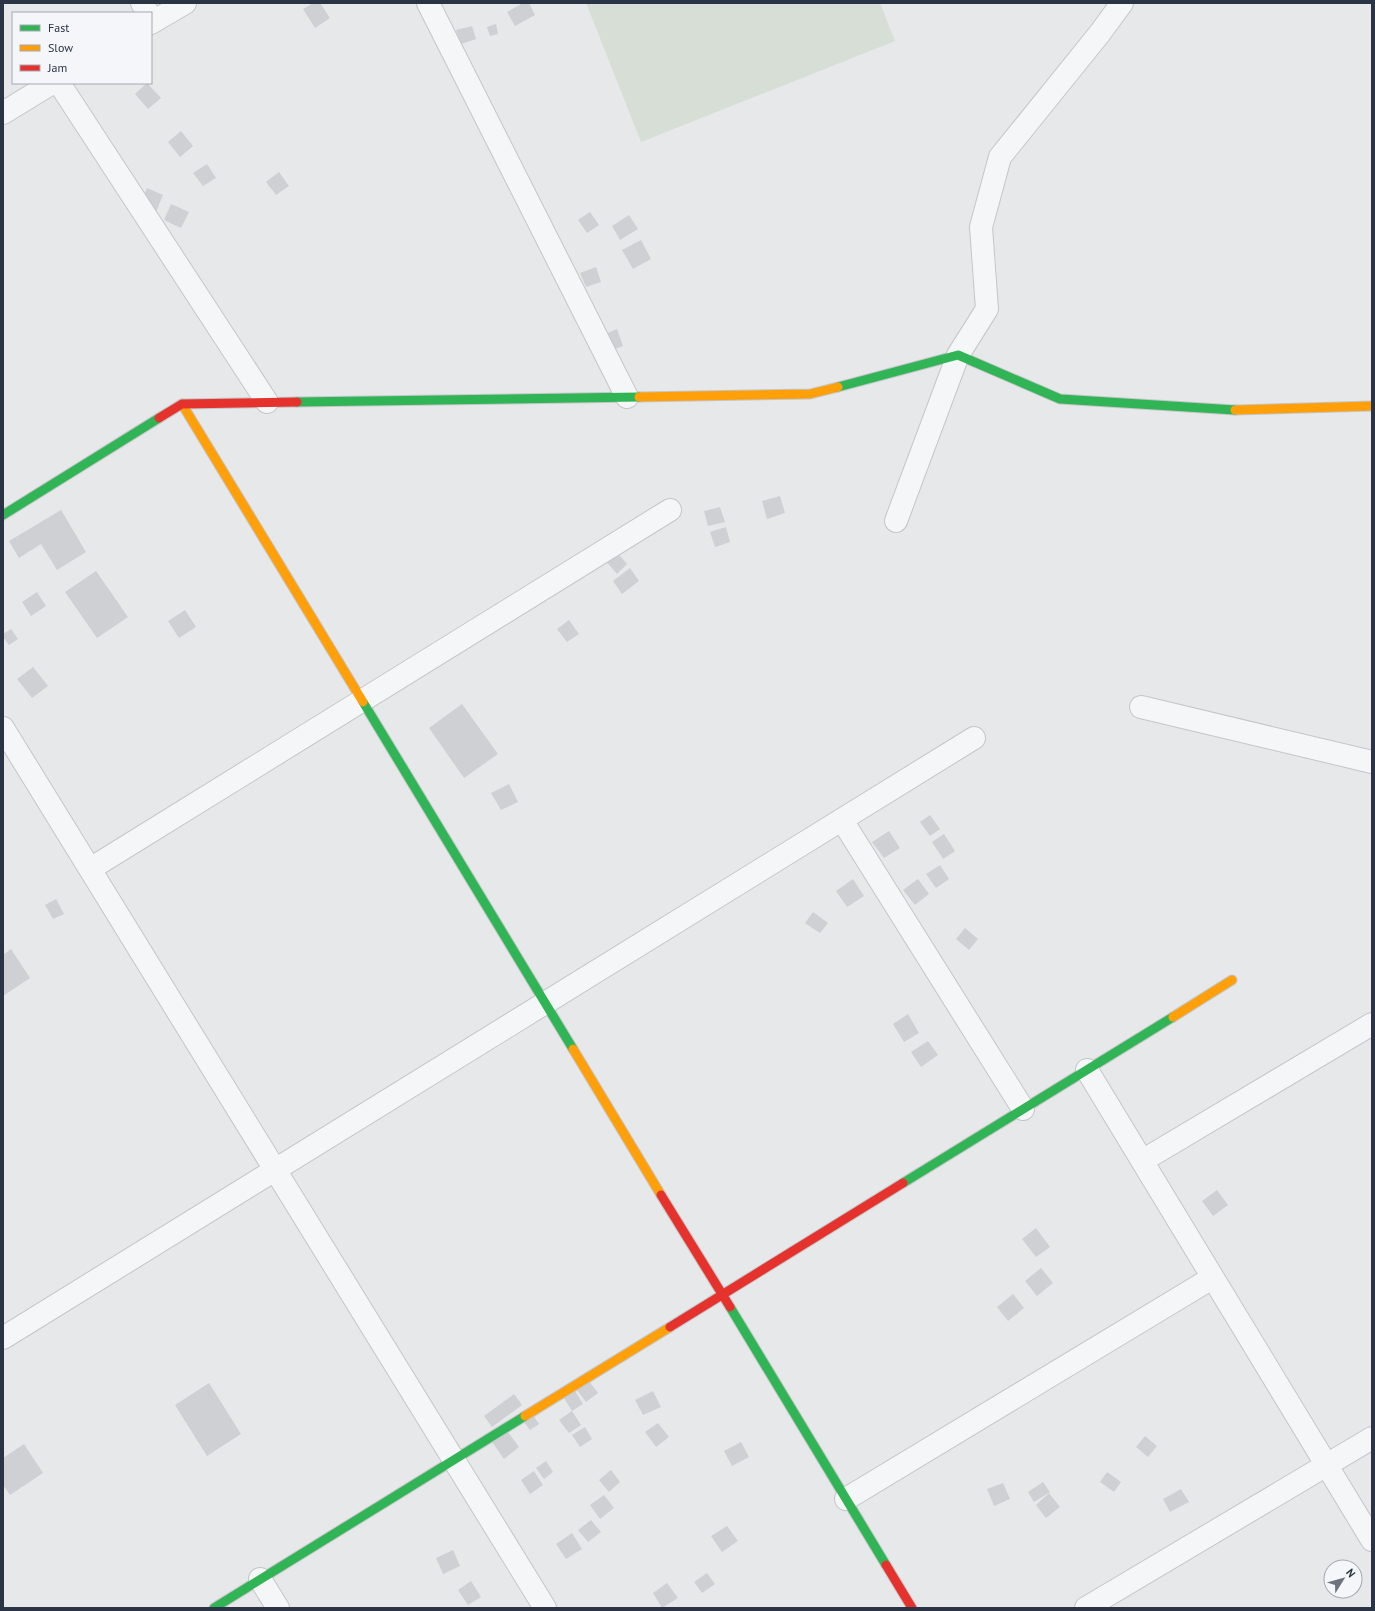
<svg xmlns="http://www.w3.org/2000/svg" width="1375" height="1611" font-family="'PT Sans',sans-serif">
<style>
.green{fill:#d6ded6}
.building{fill:#ced0d3}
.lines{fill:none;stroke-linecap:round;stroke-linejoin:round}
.street-casing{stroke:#c4c6c8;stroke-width:24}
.fast-casing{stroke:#c4c6c8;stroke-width:11}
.slow-casing{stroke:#c4c6c8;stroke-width:11}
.jam-casing{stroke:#c4c6c8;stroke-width:11}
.street{stroke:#f5f6f7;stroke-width:22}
.fast{stroke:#30b455;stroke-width:9}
.slow{stroke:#ff9f0a;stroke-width:9}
.jam{stroke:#e5322d;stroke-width:9}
</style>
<rect width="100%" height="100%" fill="#e6e8ea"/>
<!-- green -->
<path class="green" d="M586,3h294l15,38 -254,101z"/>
<!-- building -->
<path class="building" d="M313,3h7l10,15 -15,10 -12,-19z
M523,3h6l6,12 -20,11 -8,-14z
M496,24l2,10 -8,2 -3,-9z
M472,26l4,13 -15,5 -5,-14z
M147,83l14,15 -13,11 -13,-15z
M181,131l12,15 -13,11 -12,-15z
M207,164l9,14 -13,8 -10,-13z
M279,172l10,14 -13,9 -10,-13z
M147,188l16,7 -7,17 -16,-7z
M171,204l18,8 -8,16 -17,-8z
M590,212l9,13 -12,8 -9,-13z
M629,215l9,14 -18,11 -8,-14z
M641,240l10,19 -18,10 -11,-19z
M596,267l5,15 -15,5 -6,-14z
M617,329l6,17 -13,5 -7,-16z
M780,496l5,17 -18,6 -5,-18z
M720,507l5,15 -17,4 -4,-15z
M61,510l25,42 -29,18 -16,-26 -22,14 -10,-17z
M726,527l4,15 -15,5 -5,-15z
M615,550l12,14 -10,10 -12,-14z
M630,568l9,13 -17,13 -9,-13z
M96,571l32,46 -31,21 -32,-46z
M37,592l9,14 -15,10 -9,-14z
M185,610l11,17 -17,11 -11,-17z
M569,620l10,14 -12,8 -10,-13z
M11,629l7,10 -9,6 -6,-8v-3z
M33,667l15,19 -16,12 -15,-19z
M462,704l36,50 -34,24 -35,-50z
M509,784l9,18 -17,8 -10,-17z
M930,815l10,14 -10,7 -10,-14z
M889,831l11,17 -16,10 -12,-16z
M944,834l11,17 -12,8 -11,-17z
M940,865l9,14 -13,9 -10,-14z
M853,879l11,17 -17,11 -11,-16z
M918,879l11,15 -14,11 -12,-15z
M56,899l8,15 -11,5 -8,-14z
M813,912l15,11 -8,10 -15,-10z
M965,928l13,11 -9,11 -13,-11z
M11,949l19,29 -27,18v-41z
M908,1014l11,19 -15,9 -11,-18z
M928,1041l10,14 -17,12 -10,-15z
M1217,1190l11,15 -15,11 -11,-15z
M1036,1228l14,19 -14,10 -14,-18z
M1041,1268l12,15 -16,13 -12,-15z
M1013,1294l11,14 -16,13 -11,-14z
M589,1381l9,12 -12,9 -9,-12z
M209,1383l32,51 -34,22 -32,-51z
M575,1391l8,13 -11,7 9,14 -12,8 -10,-13 13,-9 -8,-13z
M653,1391l8,16 -18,8 -8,-15z
M514,1394l8,11 -30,22 -8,-11z
M533,1415l6,9 -9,6 -7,-9z
M658,1423l11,14 -13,10 -11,-15z
M585,1427l7,12 -12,8 -8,-12z
M507,1431l12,16 -15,12 -12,-17z
M1145,1436l12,10 -9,11 -12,-10z
M741,1442l8,15 -17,9 -8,-15z
M24,1444l19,29 -33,22 -7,-10v-27z
M546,1461l7,11 -9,7 -8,-11z
M611,1470l9,12 -11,10 -10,-12z
M534,1471l9,14 -13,9 -9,-14z
M1107,1472l14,10 -7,10 -14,-10z
M1043,1482l7,10 -16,10 -6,-10z
M1003,1483l7,16 -16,7 -7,-17z
M1181,1489l8,13 -19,10 -7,-13z
M1049,1493l11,14 -14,11 -10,-13z
M604,1495l10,13 -14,11 -10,-14z
M591,1520l10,12 -13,10 -10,-12z
M727,1526l11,15 -16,11 -11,-16z
M572,1533l10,16 -16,10 -10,-15z
M453,1550l7,16 -17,8 -7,-16z
M707,1573l8,11 -13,9 -8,-11z
M471,1581l10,16 -13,8 -10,-15z
M667,1583l11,15 -16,10 -9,-15z"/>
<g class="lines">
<defs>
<path id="street" d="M142,3l6,10
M428,3l199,394
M151,23l34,-20
M59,83l208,319
M3,113l49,-30
M896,521l62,-166 29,-46 -6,-82 19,-70 100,-124 22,-30
M1141,707l231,55
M3,728l542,880
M842,820l181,289
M90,869l580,-359
M1087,1070l285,470
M1142,1161l230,-137
M3,1338l971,-600
M846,1499l366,-221
M260,1579l18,29
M1086,1608l286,-170"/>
<path id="fast" d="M838,387l120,-32 102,44 175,11
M297,402l342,-5
M3,515l156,-97
M363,702l210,347
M903,1183l270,-166
M730,1307l156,258
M214,1608l311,-192"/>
<path id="slow" d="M639,397l171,-3 28,-7
M182,404l181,298
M1235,410l137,-4
M1173,1017l59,-37
M573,1049l88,146
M525,1416l145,-89"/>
<path id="jam" d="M159,418l23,-14 115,-2
M661,1195l69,112
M670,1327l233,-144
M886,1565l26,43"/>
</defs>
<!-- street casing -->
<use href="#street" class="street-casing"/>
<!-- fast casing -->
<use href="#fast" class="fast-casing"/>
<!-- slow casing -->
<use href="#slow" class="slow-casing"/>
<!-- jam casing -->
<use href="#jam" class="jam-casing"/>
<!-- street -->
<use href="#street" class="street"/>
<!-- fast -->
<use href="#fast" class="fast"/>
<!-- slow -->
<use href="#slow" class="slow"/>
<!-- jam -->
<use href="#jam" class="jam"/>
</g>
<!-- border -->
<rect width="1375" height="1611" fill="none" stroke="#2b3445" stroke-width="8"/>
<!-- legend -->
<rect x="12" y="12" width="140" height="72" fill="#f4f6f9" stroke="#a4a8b1"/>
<rect x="20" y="25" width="20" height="6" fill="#30b455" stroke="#a4a8b1"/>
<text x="48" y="32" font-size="12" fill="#2b3445">Fast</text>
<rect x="20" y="45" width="20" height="6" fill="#ff9f0a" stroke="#a4a8b1"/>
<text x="48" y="52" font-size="12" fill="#2b3445">Slow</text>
<rect x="20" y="65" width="20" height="6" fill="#e5322d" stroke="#a4a8b1"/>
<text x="48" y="72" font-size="12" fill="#2b3445">Jam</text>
<!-- north arrow -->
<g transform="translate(1343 1579) rotate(53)"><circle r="19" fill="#f4f6f9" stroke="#a4a8b1"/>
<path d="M0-3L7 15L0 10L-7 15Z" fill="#6c737f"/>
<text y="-6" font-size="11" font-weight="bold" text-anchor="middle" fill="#2b3445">N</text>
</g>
</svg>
